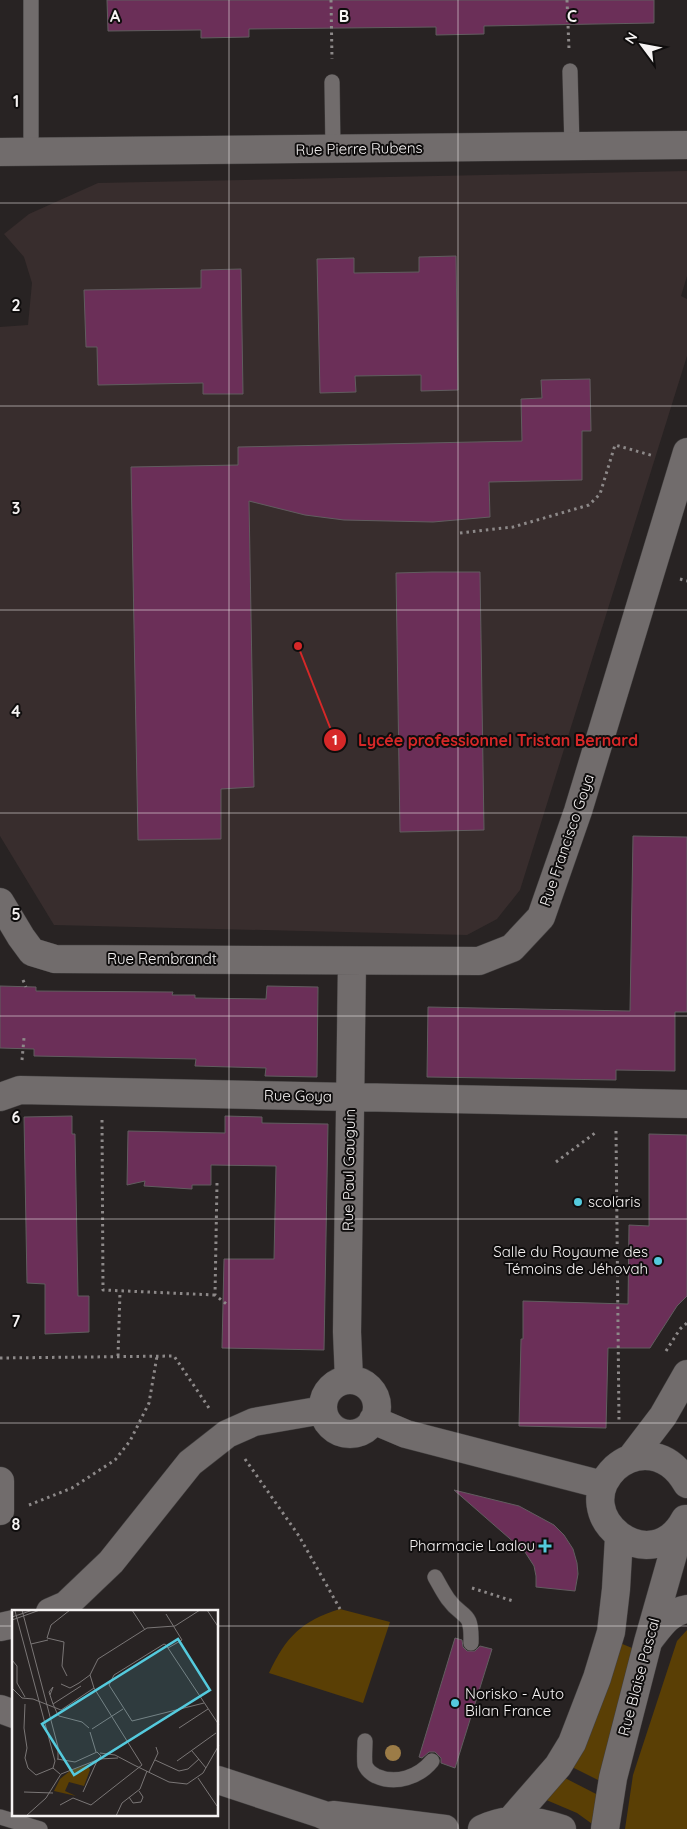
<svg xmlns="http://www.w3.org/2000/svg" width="687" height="1829" font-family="Quicksand,sans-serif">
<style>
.built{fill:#382d2d}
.green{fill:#5a3f05}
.building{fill:#6b2f58;stroke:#615d5f}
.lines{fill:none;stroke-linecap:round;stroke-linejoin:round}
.lane-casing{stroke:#434040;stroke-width:16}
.street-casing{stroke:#434040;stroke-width:29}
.path{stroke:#8d8989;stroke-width:3;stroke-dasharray:2.5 4;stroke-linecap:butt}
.lane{stroke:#716c6c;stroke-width:15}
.street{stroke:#716c6c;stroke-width:28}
.tree{fill:#9c7c47}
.grid{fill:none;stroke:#f6f3f3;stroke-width:1;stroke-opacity:0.55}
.poi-dot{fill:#54cadd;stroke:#0f0d0d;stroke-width:2}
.labels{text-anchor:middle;stroke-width:4;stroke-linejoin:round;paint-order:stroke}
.street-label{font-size:15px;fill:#f6f3f3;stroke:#0f0d0d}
.poi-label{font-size:15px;fill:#f6f3f3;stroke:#0f0d0d;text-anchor:start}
.inset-road{fill:none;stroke:#7a7676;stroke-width:1}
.view{fill:#54cadd;fill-opacity:0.15;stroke:#54cadd;stroke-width:2.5}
.inset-edge{fill:none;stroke:#f6f3f3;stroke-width:2.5}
.grid-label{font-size:16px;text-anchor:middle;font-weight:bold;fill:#f6f3f3;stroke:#0f0d0d;stroke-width:4;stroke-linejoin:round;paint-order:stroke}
.leader{fill:none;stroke:#d62828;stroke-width:2}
.callout-dot{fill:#d62828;stroke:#0f0d0d;stroke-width:2}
.mark-label{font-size:15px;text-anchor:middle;font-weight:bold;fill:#fff}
.callout-label{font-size:16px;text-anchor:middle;font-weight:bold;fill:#d62828;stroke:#0f0d0d;stroke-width:4;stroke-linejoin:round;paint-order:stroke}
</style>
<rect width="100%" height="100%" fill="#282323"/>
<!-- built -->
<path class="built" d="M687,171v105l-6,20 6,3v57l-167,534 -23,29 -30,16 -413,-10 -54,-89v-509l28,-2 4,-42 -8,-26 -20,-23 25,-20 69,-31z"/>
<!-- green -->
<path class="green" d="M340,1609l50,13 -27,81 -94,-30c17,-36 32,-52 71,-64z
M687,1630v199h-62l8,-54 44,-134z
M620,1643l12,5 -30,134 -30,-15z
M563,1777l37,19 -5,30 -18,-13 -33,-14z"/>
<!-- building -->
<path class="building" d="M107,0h547v23l-170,3v8l-48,1v-8l-187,2v8l-48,1v-8l-93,1z
M456,256l2,134 -37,1v-16l-66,1 1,16 -36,1 -3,-134 37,-1v15l65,-1v-15z
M241,269l2,125h-40v-11l-105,2 -1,-38h-11l-2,-57 117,-2v-18z
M590,379l1,52h-9v49l-93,2 1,35 -57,5 -89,-2 -39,-5 -56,-14 5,286 -33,2v50l-83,1 -7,-373 107,-2v-18l284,-6 -1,-42 21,-1 -1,-18z
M432,572h48l4,258 -84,2 -4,-259z
M633,836l54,1v175h-12v59l-59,-1v10l-189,-3 1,-70 202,4z
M0,986l36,1v4l137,1 -1,3h23v3l71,1 1,-13 51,1 -1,90 -52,-1 1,-8 -71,-2 1,-7 -162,-3v-7l-34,-1z
M72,1116v18h3l3,162h11v36l-44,2v-50l-18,-1 -3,-166z
M225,1116l37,1v6l66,1 -4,226 -102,-2 2,-89h50l2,-93 -65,-1v20h-19v4l-48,-3 1,-5 -18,4 1,-54 97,2z
M649,1134l38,1v161l-10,10 -27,42h-42l-2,80 -87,-2 2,-87h2v-38l105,3 1,-79 20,1z
M454,1490l65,16 35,19 10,10 9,14 4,14 1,11 -3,17 -39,-4v-11l-2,-10 -9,-14z
M455,1638l7,2 1,7 4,4h8l5,-5 12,3 -37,119 -14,-5v-5l-6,-6h-6l-7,6 -3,-1z"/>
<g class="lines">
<defs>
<path id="lane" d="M570,71l2,76
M332,82l1,68
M31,152v-152
M435,1577c4,7 8,15 13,22 15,21 24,10 23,44
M365,1741c0,7 -1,17 0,24 2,5 7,9 11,11 20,9 43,1 56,-15
M0,1817l40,12"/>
<path id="street" d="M0,152l687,-7
M0,902l21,35 11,15 23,7 424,2 33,-13 29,-31 37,-106 109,-359
M0,1097l20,-7 667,14
M349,1380l-2,-48 5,-371
M323 1407a27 27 0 1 1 54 0a27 27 0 1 1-54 0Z
M373,1420l33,14 197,51
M631,1458l32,-42 24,-42
M0,1481v30
M685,1519c-33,63 -119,-3 -70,-51 8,-7 19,-12 30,-12 20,0 33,12 42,28
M50,1612l16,-7 45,-43 79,-99 37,-29 27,-12 69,-12
M0,1627l14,-3
M650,1639c11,-14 19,-27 37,-30
M0,1709l14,5
M218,1780l103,34 32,15
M333,1815l112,14
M511,1820l47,-54 14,-23 25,-65 14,-46 5,-43 3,-52
M482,1829c28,-13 52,-10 80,0
M605,1829l8,-51 35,-136 33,-116"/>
</defs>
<!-- lane casing -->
<use href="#lane" class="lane-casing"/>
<!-- street casing -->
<use href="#street" class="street-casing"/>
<!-- path -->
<path class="path" d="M331,0l1,59
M567,0l2,49
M460,533l53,-6 76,-22 11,-11 15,-49 39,11
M680,579l7,2
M23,980l3,7
M22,1060l2,-22
M102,1120l1,170 112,5
M616,1131l3,291
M556,1162l39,-29
M217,1183l-2,112 14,11
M666,1351l14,-22 7,-6
M118,1356l2,-64
M0,1358l174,-2 37,55
M245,1459l54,77 41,73
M29,1505l43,-17 43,-28 15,-19 19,-38 8,-47
M472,1588l41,13"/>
<!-- lane -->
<use href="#lane" class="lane"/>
<!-- street -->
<use href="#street" class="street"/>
</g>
<!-- trees -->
<circle class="tree" cx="393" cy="1753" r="8"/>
<!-- grid -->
<path class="grid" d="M229,0v1829M458,0v1829M0,203h687M0,406h687M0,610h687M0,813h687M0,1016h687M0,1219h687M0,1423h687M0,1626h14M218,1626h469"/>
<!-- markers -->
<g class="poi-dot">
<circle cx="578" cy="1202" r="5"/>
<circle cx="658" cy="1261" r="5"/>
<path d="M542.5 1538.5h5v5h5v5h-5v5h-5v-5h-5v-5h5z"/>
<circle cx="455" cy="1703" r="5"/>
</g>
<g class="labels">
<!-- street labels -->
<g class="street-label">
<text transform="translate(359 149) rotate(-1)" y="5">Rue Pierre Rubens</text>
<text transform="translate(567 840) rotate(-71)" y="5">Rue Francisco Goya</text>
<text x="162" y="964">Rue Rembrandt</text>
<text transform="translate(298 1096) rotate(1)" y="5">Rue Goya</text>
<text transform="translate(349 1170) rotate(-89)" y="5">Rue Paul Gauguin</text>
<text transform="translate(639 1677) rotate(-75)" y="5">Rue Blaise Pascal</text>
</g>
<!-- poi labels -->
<g class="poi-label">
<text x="588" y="1207">scolaris</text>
<text x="648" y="1257" text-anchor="end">Salle du Royaume des<tspan x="648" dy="17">Témoins de Jéhovah</tspan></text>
<text x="535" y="1551" text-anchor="end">Pharmacie Laalou</text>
<text x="465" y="1699">Norisko - Auto<tspan x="465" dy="17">Bilan France</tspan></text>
</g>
</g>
<!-- overview -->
<g transform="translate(12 1610)">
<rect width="206" height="206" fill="#282323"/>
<path d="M76,155l2,5 -6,16 -15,-4 -4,9 11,5 -22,-5 6,-12 11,-9z" fill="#5a3f05"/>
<path class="inset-road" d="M10,0l36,137v12M120,0l13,20M195,0l12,18M3,1l40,150M154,4l16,26 -14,8M0,7l21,-7M0,10l28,-10M19,34l17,-4M0,50l5,6v17l8,14M55,66l-5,-10 2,-24 -17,-4 4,-13 19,-15M49,74l9,4 9,-5 11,-8 8,-16 49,-31 28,-2 25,-16M0,78l10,10 11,1 28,11 33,-22M38,85l3,-8 -4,5 4,12 4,9 2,3 23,6 7,6M192,93l-72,18 -23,-36 5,-10 50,-31 2,1 53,80M13,94l-1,24 3,20 -2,10 3,10 8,7 17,-7M41,94l28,-18M167,118l29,-19M80,119l31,-20M78,122l6,20M180,141l14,17M88,143l15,2 19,10M45,149l18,3 22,-10 4,4 -4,4M87,149l19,-1M143,150l24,11 9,-2 11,-10M43,151l-2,7 7,6M165,151l39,-28M122,155l35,17 18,2 16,-11 16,-28M137,162l9,-19 -2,-6M186,168l19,28M12,182l29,1M71,182l14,-31M117,187l4,6 8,-1 2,-5 -4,-6M48,195l13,-7 18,7 51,-40 -48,-77 -4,-13M14,206l20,-18 15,-24 36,-14M104,206l6,-13 18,-14 7,-18"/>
<path class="view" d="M166,29l32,51 -136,85 -32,-51z"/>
<rect width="206" height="206" class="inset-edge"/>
</g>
<g class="grid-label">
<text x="115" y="22">A</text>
<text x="344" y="22">B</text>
<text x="572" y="22">C</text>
<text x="16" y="107">1</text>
<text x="16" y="311">2</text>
<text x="16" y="514">3</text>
<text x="16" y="717">4</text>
<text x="16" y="920">5</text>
<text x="16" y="1123">6</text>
<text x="16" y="1327">7</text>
<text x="16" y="1530">8</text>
</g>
<!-- callouts -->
<path class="leader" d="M298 646L335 740"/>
<g class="callout-dot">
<circle cx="298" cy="646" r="5"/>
<circle cx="335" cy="740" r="12"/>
</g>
<g class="mark-label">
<text x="335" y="745">1</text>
</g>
<g class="callout-label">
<text x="498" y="746">Lycée professionnel Tristan Bernard</text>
</g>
<!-- north arrow -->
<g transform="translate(642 45) rotate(302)" stroke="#0f0d0d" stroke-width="4" paint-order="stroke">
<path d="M0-4L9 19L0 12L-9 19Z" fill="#f6f3f3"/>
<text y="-8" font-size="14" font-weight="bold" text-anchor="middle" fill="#f6f3f3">N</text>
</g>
</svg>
